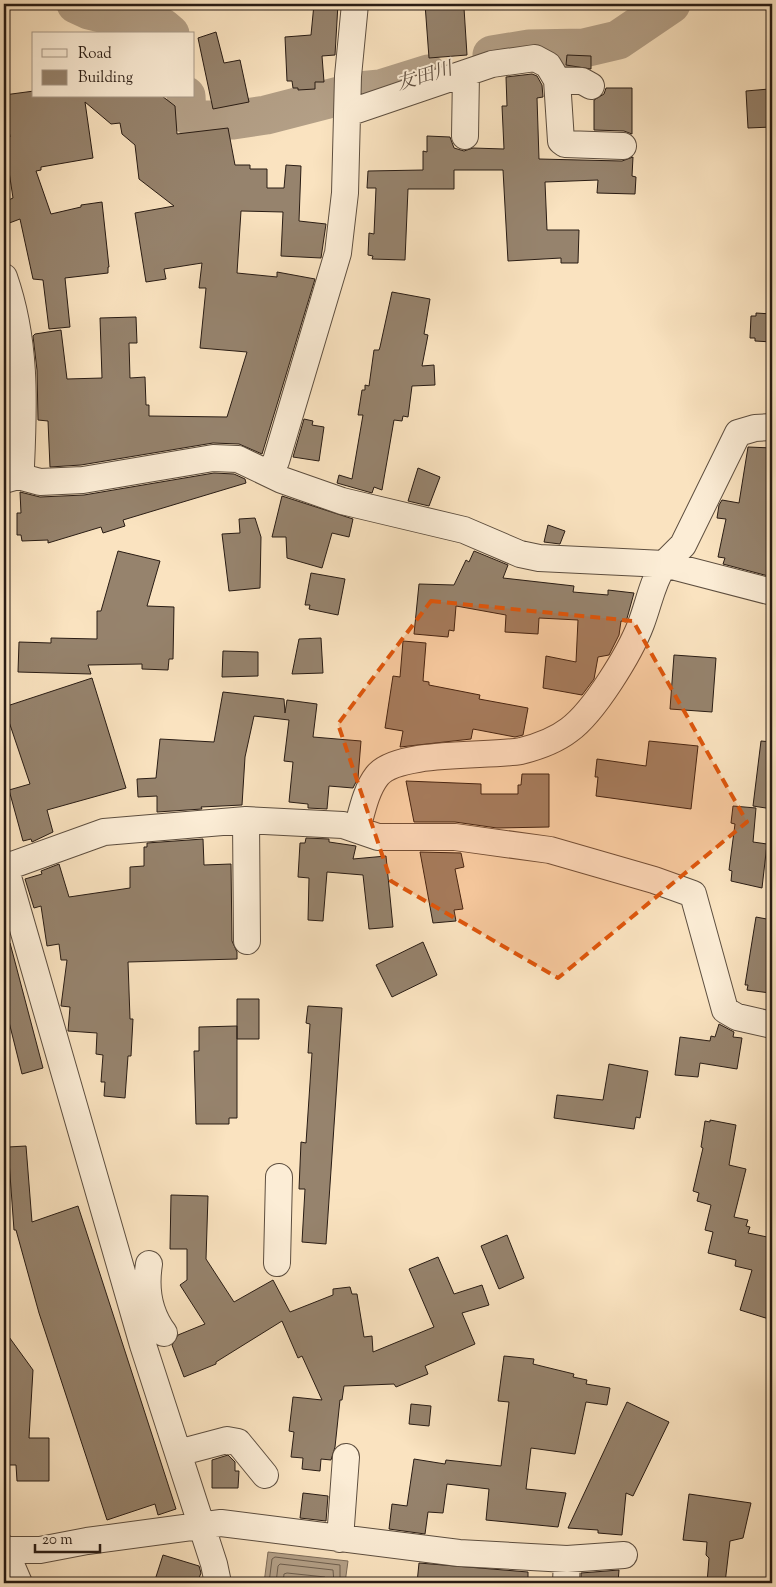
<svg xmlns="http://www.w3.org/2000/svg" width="776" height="1587" font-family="'Sorts Mill Goudy','Noto Serif JP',serif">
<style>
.water{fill:#b39f86;stroke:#7c6b58}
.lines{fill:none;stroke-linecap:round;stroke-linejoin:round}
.shore{stroke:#6e5e4d;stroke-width:1}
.river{stroke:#b39f86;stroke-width:39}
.building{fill:#96836d;stroke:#291c14}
.minor-casing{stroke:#5d4e3f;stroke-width:28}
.minor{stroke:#fcedd6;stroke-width:26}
.marked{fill:#de560c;fill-opacity:0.2;stroke:#de560c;stroke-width:4;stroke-dasharray:10 6;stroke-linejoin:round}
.labels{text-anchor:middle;stroke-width:4;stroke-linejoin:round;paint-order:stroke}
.water-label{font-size:19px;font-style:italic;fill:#605042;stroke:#fcedd6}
</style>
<rect width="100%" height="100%" fill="#fae3c0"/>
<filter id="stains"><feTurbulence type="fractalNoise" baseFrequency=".004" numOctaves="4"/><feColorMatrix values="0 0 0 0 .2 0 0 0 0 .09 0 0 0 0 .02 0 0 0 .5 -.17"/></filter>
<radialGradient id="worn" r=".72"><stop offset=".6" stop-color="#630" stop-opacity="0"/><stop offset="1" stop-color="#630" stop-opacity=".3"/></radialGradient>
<!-- water -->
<path class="water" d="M268,1552l80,9 -3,22h-81z"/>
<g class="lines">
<!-- shore -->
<path class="shore" d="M269,1583l3,-24 3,-2 65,8v18
M276,1583l2,-17 2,-2 53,6 1,13
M283,1583l1,-9 3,-1 38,4 1,6"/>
<!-- river -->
<path class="river" d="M76,4l13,6 74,18 7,6
M492,55l37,-6 55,-1 34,-8 53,-36
M186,96l1,18 9,6h37l33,-5 93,-24 21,-2 48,-15"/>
</g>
<!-- building -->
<path class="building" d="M314,4h24l-3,51 -13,1 2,26h-9v7l-17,1v-2h-5l-1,-7h-5l-2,-44 26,-2z
M425,4h34v4h5l3,47 -38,3z
M216,32l8,31 16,-3 9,42 -36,7 -15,-71z
M567,55l24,1v13l-25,-4z
M532,74l5,2 5,9 1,12 -6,1 2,61 83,2 11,-4 -1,19 4,1 -1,17 -38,-1 1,-13 -53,2 2,48h32l-1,33h-17v-5l-53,3 -5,-91h-49v19h-46l-3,71 -33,-1 1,-3 -5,-1 1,-22 5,1 2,-46h-9l1,-17 55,-1v-19l4,1v-16l23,1 4,11 10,3 9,-3 31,1 -2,-43h5l-1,-29z
M606,88h26v46l-8,-3 -30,-1v-30l10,-6z
M769,89l3,38 -24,1 -2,-37z
M34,91v5h128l13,10 2,28 51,-6 7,37h15v4h17v19h17l2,-23 15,1 -2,55 27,3 -5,34 -40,-2 2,-44 -42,-1 -4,62 40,4v-5l38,7 -53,175 -23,-10 -26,-1 -132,22 -31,2 -2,-46 -10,-1 -1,-50 -4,-34 2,-2 26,-4 6,49 35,-1 -2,-60 36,-1 1,26h-8l1,35 15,-1 1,28h3v11l78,1 20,-65 -47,-4 6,-60h-7l3,-25 -38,6 2,10 -20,3 -11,-69 39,-7 -35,-27 -4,-34 -13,-11 -2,-11 -9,1 -26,-22 8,56 -52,9v3l-5,1 15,43 30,-7v-2l21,-3 7,65h-1v6l-43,5 5,49 -21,2 -6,-49 -10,-1 -13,-60 -16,6v-23l9,-4 -9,-60 6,-1 -6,-42z
M392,292l38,7 -6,35 4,1 -6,31 12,-1 1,20 -23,1 -4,31 -5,-1 -1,5 -8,-1 -12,70 -8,-3 -2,6 -35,-10 2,-8 13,4 11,-64h-5l4,-25h3v-5l4,1 5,-36h5l1,-3z
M756,313l16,1v28l-17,-1v-3h-5l1,-22h5z
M4,364h2l2,31v19h-4z
M304,419l9,2 -1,4 12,2 -5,34 -26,-4z
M748,447l24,1v129l-49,-13 2,-6 -7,-1 8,-38 -9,-1 2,-13 3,-5 17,3z
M418,468l22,9 -11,29 -21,-5z
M214,473l20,1 11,5 1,4 -123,37 2,6 -22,7 -2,-6 -53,16v-3l-26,1 -1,-6h-4v-22h4l-1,-21 20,5 44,-2z
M282,496l71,23 -4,18 -17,-4 -10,35 -35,-10 -1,-21h-14z
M255,518l6,19 -1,51 -31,3 -7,-57 18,-1 -1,-14z
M548,525l17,6 -5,13 -16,-2z
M118,551l42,10 -13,45 27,1 -1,52h-4l-1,11 -26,-1v-5l-54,1 3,9 -73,-2 1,-30 32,1v-5l46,1v-28h4z
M474,551l34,14 -5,13 71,8 -1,6 35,3v-5l26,3 -8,29 -5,-1 -2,14 -10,20 -11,2 -4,22 -12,16 -39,-7 3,-32 30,6 2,-42 -39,-2 -1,16 -33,-2 1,-17 -50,-9 -2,25 -5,-1 -1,7 -34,-3 5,-50 35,1 12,-25 3,2z
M311,573l34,6 -7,36 -29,-6 1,-4h-5z
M321,638l2,35 -31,1 7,-35z
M403,641l23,2 -3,38 6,1v3l51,10 -1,4 49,9 -5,27 -8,2 -42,-8 -2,10 -71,8 3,-16 -18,-3 8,-52 7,1z
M223,651l35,1v24l-36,1z
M674,655l42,3 -4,54 -42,-3z
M92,678l34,110 -79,22 6,22 -21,10 -1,-3 -8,2 -14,-51 21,-6 -26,-77z
M223,692l61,7 1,14 2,-13 30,4 -4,33 48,4 -3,37 -5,10 -24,-2 -2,23 -19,-1v-4l-19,-2 4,-40 -9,-1 5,-41 -35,-4 -9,41 -3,48 -41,2 1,2 -45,3v-16l-19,1 -1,-18 19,-1 4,-39 54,3z
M649,741l49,5 -7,63 -95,-13 2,-19h-3l2,-18 49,7z
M761,741l11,1v67l-19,-3z
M522,774h27v53l-52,1 -42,-6h-41l-8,-41 75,3v10h37v-9h3z
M733,806l23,2 -3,34 14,2 -5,44 -31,-7 1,-10 -3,-1 6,-46 -4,-1z
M306,838l23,1v3l27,4 -3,13 33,-3 7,71 -24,2 -6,-54 -36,-3 -4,49 -15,-1 1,-42 -11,-1 2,-34h5z
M203,839l1,26 27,-1 1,77 5,11v7l-109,3 2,57h3l-2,37h-3l-3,42 -21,-2 1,-14h-4l2,-27 -7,-1 1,-21 -29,-2 2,-24 -9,-1 6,-46h-6l-2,-16 -12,2 -6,-40 -7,2 -9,-29 17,-5 -1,-3 18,-7 10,33 61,-9v-21l14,-1v-19h3v-4z
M420,852l41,1 3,14 -9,2 8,40 -9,1 2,11 -23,2z
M756,917l16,3 -2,73 -23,-3 1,-5h-3z
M423,942l14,33 -45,22 -16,-32z
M10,943l33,125 -21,6 -18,-72v-58z
M237,999h22v40h-22z
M308,1006l34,2 -16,236 -24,-2 3,-53h-6l2,-47 5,1 6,-90h-4l2,-29 -4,-1z
M719,1024l15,8 -1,5 9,1 -5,31 -37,-6 -2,14 -23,-2 5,-38 30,4 1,-5 4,1z
M237,1026v92h-8v6h-33l-2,-73h5v-24z
M609,1064l39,7 -8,47 -4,-1 -2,12 -80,-11 3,-23 46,5z
M710,1120l26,5 -7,40 17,4 -12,48 14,3 -2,6 4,1 -2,6 24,5v82l-32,-10 12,-40 -17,-4 1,-6 -28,-7 5,-21 -8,-2 6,-25 -14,-4 2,-8 -6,-2 10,-43 -2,-1 4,-26 5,1z
M26,1146l6,76 46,-16 98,303 -18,6 -3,-11 -48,16 -68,-207 -23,-83h-2l-6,-83z
M171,1195l37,1 -2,63 28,43 39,-22 17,32 43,-17v-6l17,-2 2,7h5l7,43 8,-1 1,16 61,-25 -25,-58 29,-12 16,37 28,-9 7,20 -27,8 13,31 -50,22 3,8 -32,13 -2,-3 -50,2 -2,14h-2l-5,47 -4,13 -10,-1 -1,12 -18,-2 1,-11 -12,-1 3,-25 -5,-1 4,-34 29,3 -20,-44 -4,2 -16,-37 -66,41v2l-32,13 -12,-32 6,-10 27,-11 -25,-39 7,-5v-31h-17z
M507,1235l17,43 -25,11 -18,-43z
M4,1330l29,40 -4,68h20v43h-32l-1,-16h-10z
M504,1356l30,3 -1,5 41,10 -1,3 14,3 -1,4 24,4 -3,17 -21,-3 -11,52 -44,-6 -5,41 40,4 -8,34 -72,-7 3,-31 -42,-5 -4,29 -15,-1 -3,22 -36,-5 3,-25 15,2 7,-47 31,5 1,-4 55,6 8,-64 -11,-1z
M627,1402l42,20 -36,74 -7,-3 -4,42 -24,-2v-3l-30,-2z
M411,1404l20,2 -2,20 -20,-2z
M228,1455l7,7v9h4l-1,17h-26v-28z
M303,1493l25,3 -2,25 -26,-3z
M689,1494l62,9 -8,35 -13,3 -5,42h-18l2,-25 -3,-3 1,-13 -24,-2z
M163,1555l36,11 2,7 -4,10h-43z
M419,1563l109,9v11h-111z
M619,1570l-1,13h-37v-10z"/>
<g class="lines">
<defs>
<path id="minor" d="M557,80l25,1 9,5
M348,113l144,-49 43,-6 13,7 9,15 4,61 4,3 58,2
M465,136l1,-63
M4,277c22,63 20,124 17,189l-3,10
M269,472l7,-11 62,-208 7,-60 3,-117 7,-72
M4,480l14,-4 22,6 43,-2 130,-22 25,1 44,21 60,21 122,29 56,24 19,4 125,6 19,-19 55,-112 17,-5 17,-1
M246,820l1,121
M357,829c5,-18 9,-39 20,-53 20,-26 111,-19 144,-25 16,-4 35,-11 48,-21 25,-18 61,-77 72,-106 8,-21 11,-41 23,-60l108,28
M4,863l139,482 71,219 4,19
M4,868l100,-36 142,-12 97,5 35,12h77l95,13 104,30 39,14 32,116 12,7 35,8
M277,1263l2,-86
M149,1264c-4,25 0,49 15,69
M178,1453l49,-13 11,2 27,33
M340,1539l6,-82
M4,1548l15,35
M4,1550h36l47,-9 134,-18 238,30 108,6 57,-4
M566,1583l1,-24"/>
</defs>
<!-- minor casing -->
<use href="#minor" class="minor-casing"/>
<!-- minor -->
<use href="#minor" class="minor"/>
</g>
<!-- marked area -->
<path class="marked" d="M431,601l202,20 114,201 -189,156 -167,-97 -53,-157z"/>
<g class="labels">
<!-- water labels -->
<g class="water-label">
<text transform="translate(424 75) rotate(-17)" y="7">友田川</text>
</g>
</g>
<!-- margin -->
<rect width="776" height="1587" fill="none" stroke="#fae3c0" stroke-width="20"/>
<rect x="5" y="5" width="766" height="1577" fill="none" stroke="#291c14" stroke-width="2.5"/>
<rect x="10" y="10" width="756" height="1567" fill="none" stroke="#291c14"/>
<!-- legend -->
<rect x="32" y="32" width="162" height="65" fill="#fcedd6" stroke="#a89988"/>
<rect x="42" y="49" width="25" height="8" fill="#fcedd6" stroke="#a89988"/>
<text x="78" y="58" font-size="15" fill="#291c14">Road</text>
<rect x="42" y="70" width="25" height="15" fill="#96836d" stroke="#a89988"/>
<text x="78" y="82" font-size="15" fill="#291c14">Building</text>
<!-- scale -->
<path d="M35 1544v8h65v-8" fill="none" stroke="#291c14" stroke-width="2.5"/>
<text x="42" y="1544" font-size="15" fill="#291c14" stroke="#fcedd6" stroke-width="4" paint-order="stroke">20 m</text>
<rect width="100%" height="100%" filter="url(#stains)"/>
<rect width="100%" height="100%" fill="url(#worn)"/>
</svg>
